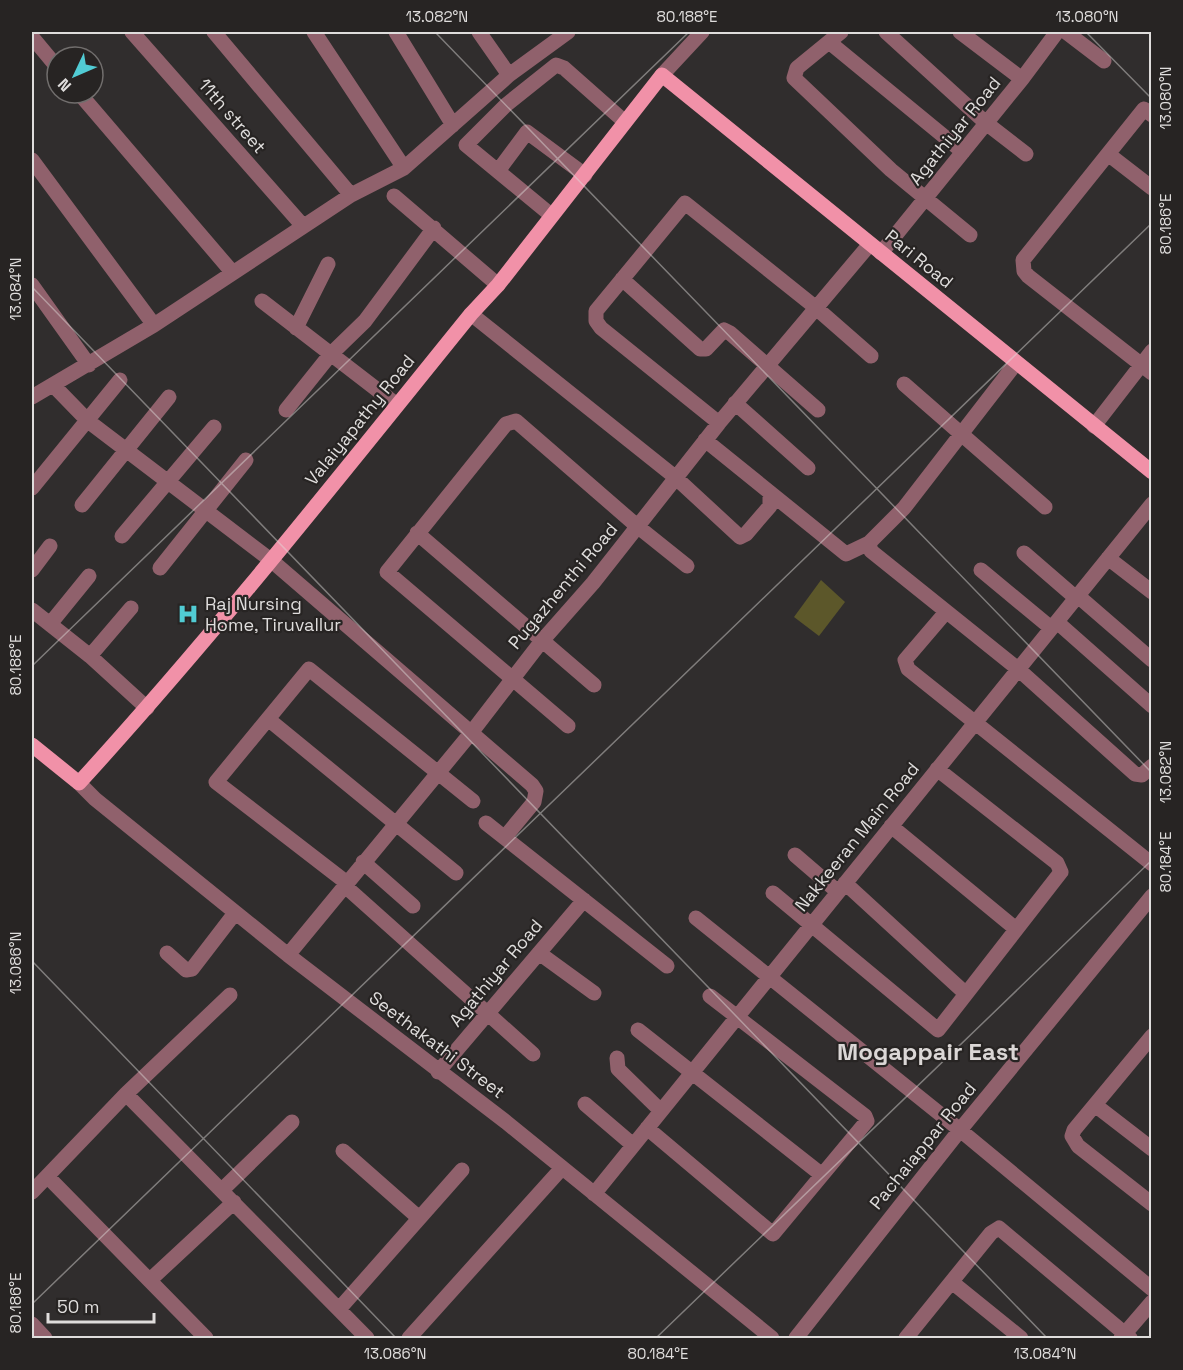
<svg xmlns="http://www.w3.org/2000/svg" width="1183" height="1370" font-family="'Space Grotesk',sans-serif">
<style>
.green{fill:#5c572a}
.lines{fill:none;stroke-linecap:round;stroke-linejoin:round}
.minor{stroke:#90616c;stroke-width:15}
.major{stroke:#f191a8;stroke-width:15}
.ticks{fill:none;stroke:#dfdddc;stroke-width:1.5;stroke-opacity:0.45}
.labels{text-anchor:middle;stroke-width:4.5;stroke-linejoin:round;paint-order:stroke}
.street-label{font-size:18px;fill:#dfdddc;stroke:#272423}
.poi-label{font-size:18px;fill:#dfdddc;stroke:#272423;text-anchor:start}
.district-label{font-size:24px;font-weight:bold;fill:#dbd7d6;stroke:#272423}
.neatline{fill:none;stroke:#dfdddc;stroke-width:2}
.ticks-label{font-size:15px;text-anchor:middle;fill:#dfdddc}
</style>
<rect width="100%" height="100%" fill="#302d2d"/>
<!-- green -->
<path class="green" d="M821,580l24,22 -26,34 -25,-19z"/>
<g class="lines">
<!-- minor -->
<path class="minor" d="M132,32l171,194
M214,32l137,163
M314,32l90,136
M396,32l57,93
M479,32l30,43
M841,32l-44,36 -3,10 97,92 79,65
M886,32l100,91 40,31
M960,32l62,47
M1066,32l38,29
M32,37l25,30
M829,42l134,110
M662,75l40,-43
M79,93l154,180
M1152,115l-8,-6 -121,151 1,11 4,5 124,97
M1108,154l44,34
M32,160l122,165
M498,171l29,-39 58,43
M394,196l104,89
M551,215l-85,-70 40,-40 50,-40 8,3 61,54
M881,253l141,-174 35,-47
M622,279l78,70h6l18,-19 6,3 88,77
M32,285l57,80
M262,301l135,104
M471,314l204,163 65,60 6,-3 24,-28v-12
M296,328l32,-64
M1016,363l-112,145 -35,35 2,8 147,118 117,105 7,1 10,-9
M904,384l141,123
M54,386l34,35 184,140 260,224 4,6 -2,11 -29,35
M32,397l122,-72 197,-130 53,-27 105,-93 59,-43
M735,403l73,65
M286,410l44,-55 35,-34 69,-93
M719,423l-118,-95 -5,-7v-10l89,-108 130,104 56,49
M1094,426l58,-75
M705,440l141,114 23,-11
M32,488l88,-108
M82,505l87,-108
M417,533l177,152
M122,536l92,-109
M1024,553l52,45
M1108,558l44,34
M160,568l86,-108
M32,570l18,-24
M981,570l70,58
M1078,596l74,64
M32,610l58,46 57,52
M946,612l-41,48 3,9 244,195
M1057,622l95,84
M50,624l39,-48
M90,656l41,-48
M268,719l188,154
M568,726l-181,-154 119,-148 10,-3 121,105 50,40
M79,783l16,16 193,156 218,167 266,216
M486,823l181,143
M891,826l125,103
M795,855l43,37
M363,862l50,44
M347,883l-131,-101 93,-113 164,132
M845,883l120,110
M345,886l188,168
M773,893l165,137 123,-158 -4,-9 -120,-94
M696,918l264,212 192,159
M167,953l19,17 6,-1 43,-56
M539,953l55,40
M288,955l183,-222 70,-91 52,-59 126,-160 151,-179
M638,1030l184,145
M1152,1036l-78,94 -2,6 6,10 74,58
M617,1058l1,11 43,42
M438,1072l146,-172
M126,1094l241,244
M585,1104l48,41
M1095,1105l57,44
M647,1128l126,106 94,-113 -2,-5 -155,-120
M343,1151l76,67
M48,1177l158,161
M222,1190l70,-68
M32,1192l94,-98 104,-99
M594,1194l558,-690
M150,1280l84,-78
M953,1283l68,55
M340,1308l122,-138
M32,1324l13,14
M409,1338l153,-170
M796,1338l164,-208 192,-234
M906,1338l85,-105 8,-5 131,110
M1121,1338l31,-36"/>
<!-- major -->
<path class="major" d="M32,745l47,38c138,-151 264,-311 392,-469l27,-29 164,-210 490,397"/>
</g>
<!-- ticks -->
<path class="ticks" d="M435,32l717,741M1086,32l66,67M32,287l1015,1051M32,666l657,-634M32,961l364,377M32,1304l1120,-1081M656,1338l496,-478"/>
<!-- icons -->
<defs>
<symbol id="hospital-bare" viewBox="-9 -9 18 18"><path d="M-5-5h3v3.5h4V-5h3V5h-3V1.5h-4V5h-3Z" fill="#51ccd4" stroke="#272423" stroke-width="2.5" paint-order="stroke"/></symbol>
</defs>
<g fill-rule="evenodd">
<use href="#hospital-bare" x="173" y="599" width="30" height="30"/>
</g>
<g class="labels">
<!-- street labels -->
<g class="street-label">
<text transform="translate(232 116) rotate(49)" y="6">11th street</text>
<text transform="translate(955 131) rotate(-51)" y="6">Agathiyar Road</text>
<text transform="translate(919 259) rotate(39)" y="6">Pari Road</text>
<text transform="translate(360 420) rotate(-51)" y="6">Valaiyapathy Road</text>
<text transform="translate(563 586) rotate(-50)" y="6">Pugazhenthi Road</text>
<text transform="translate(857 837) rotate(-51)" y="6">Nakkeeran Main Road</text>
<text transform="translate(496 973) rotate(-50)" y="6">Agathiyar Road</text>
<text transform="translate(437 1045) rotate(37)" y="6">Seethakathi Street</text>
<text transform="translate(923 1146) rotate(-51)" y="6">Pachaiappar Road</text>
</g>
<!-- poi labels -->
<g class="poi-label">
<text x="205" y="610">Raj Nursing<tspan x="205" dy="21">Home, Tiruvallur</tspan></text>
</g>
<!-- district labels -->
<g class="district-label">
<text x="928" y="1060">Mogappair East</text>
</g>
</g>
<!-- border -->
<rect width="1183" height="1370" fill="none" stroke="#272423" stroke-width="66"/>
<!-- north arrow -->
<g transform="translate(75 75) rotate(226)"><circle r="28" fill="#272423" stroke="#716e6d" stroke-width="1.5"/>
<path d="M0-4.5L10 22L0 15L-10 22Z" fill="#51ccd4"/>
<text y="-9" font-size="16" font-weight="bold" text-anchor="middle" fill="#dfdddc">N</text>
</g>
<!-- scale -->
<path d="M48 1313v9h106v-9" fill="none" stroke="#dfdddc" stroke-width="3"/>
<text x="57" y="1313" font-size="18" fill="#dfdddc" stroke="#272423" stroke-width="4.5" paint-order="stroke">50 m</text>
<rect x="33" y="33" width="1117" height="1304" class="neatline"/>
<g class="ticks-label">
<text x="437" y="22">13.082°N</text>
<text x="687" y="22">80.188°E</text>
<text x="1087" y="22">13.080°N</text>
<text transform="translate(1166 98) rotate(-90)" y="5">13.080°N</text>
<text transform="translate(1166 224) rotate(-90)" y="5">80.186°E</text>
<text transform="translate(16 289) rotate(-90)" y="5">13.084°N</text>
<text transform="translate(16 665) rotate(-90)" y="5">80.188°E</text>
<text transform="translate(1166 772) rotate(-90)" y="5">13.082°N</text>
<text transform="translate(1166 862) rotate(-90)" y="5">80.184°E</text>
<text transform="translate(16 963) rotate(-90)" y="5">13.086°N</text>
<text transform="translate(16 1303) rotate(-90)" y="5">80.186°E</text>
<text x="395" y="1359">13.086°N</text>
<text x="658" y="1359">80.184°E</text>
<text x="1045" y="1359">13.084°N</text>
</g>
</svg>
